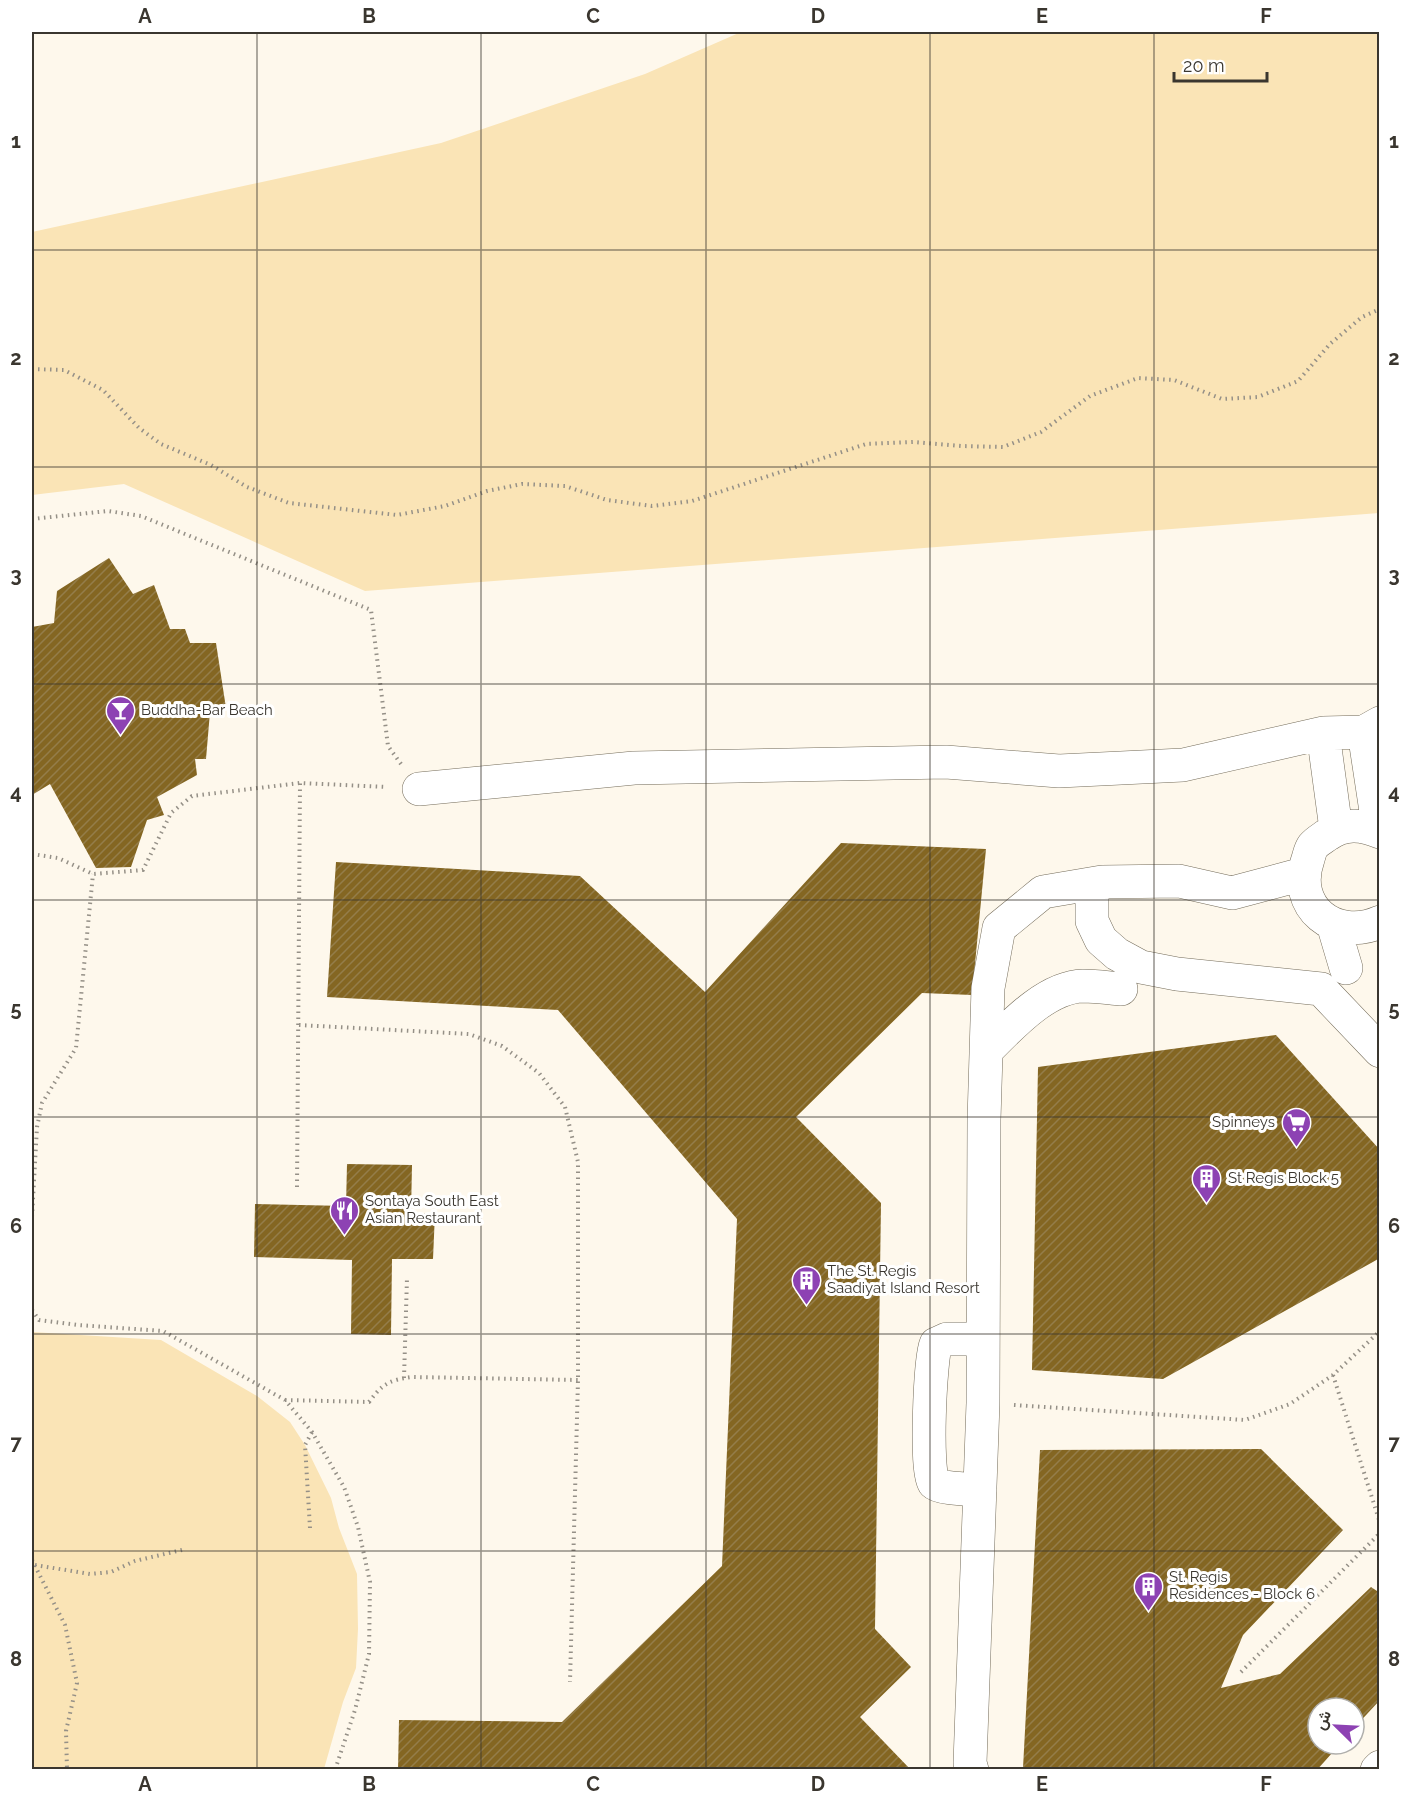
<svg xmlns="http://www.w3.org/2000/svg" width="1411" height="1801" font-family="Raleway,Vazirmatn,sans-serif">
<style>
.grass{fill:#fae4b6}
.building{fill:url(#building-hatch)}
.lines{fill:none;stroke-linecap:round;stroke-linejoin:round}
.minor-casing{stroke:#746c5a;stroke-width:34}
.path{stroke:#959087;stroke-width:4;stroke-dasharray:1.5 4.5;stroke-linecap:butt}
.minor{stroke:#fff;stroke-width:33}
.grid{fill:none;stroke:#3a362f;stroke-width:1.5;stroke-opacity:0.55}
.labels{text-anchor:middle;stroke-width:6;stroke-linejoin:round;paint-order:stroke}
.poi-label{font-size:15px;fill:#3a362f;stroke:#fff;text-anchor:start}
.neatline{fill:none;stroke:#3a362f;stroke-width:2}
.grid-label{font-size:20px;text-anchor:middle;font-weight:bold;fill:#3a362f}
</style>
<defs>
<pattern id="building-hatch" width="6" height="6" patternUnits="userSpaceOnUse" patternTransform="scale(1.5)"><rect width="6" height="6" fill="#846622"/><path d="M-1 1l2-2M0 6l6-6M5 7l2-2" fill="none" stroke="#947d4a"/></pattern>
</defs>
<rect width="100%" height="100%" fill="#fef8ec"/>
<!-- grass -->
<path class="grass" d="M741,32h638v481l-1014,78 -241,-107 -92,11v-263l409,-89 204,-69z
M32,1332l129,8 96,56 33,26 15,23 26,53 8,30 18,46 1,55 -2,39 -13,34 -19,67h-292z"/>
<!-- building -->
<path class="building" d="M109,558l24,36 21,-9 16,44h15l5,14h26l10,65 -16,4 -4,47h-11l2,16 -40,22 7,18 -17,5 -16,47 -35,1 -46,-84 -18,11v-168l22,-4 3,-32z
M841,843l145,6 -14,146 -50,-2 -126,124 85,86 -6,426 36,38 -51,50 51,53h-513l1,-50 163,2 160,-156 15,-347 -179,-209 -231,-13 9,-135 244,14 125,116z
M1276,1035l104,115v108l-217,121 -131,-9 6,-303z
M347,1164l65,1 -1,48h24l-2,46h-41l-1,76 -40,-1 1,-74 -98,-3 1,-53 91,2z
M1261,1449l82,81 -100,105 -22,53 59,-14 91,-87 9,6v107l-26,28v-20h-36v36h22l-23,26 -294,-2 17,-318z"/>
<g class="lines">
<defs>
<path id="minor" d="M1364,732l15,99
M1323,733l13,96
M419,789l215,-21 312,-6 113,9 124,-6 140,-32 41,-1 16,-9
M1380,832c-19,-8 -36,-9 -53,3 -4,3 -11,7 -14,11 -3,4 -4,10 -5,13 -17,48 27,83 72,63
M1092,884v37l9,19 16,14 24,13 36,7 144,15 59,62
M1333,924l13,44
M986,1051c25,-25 60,-64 97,-65 13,0 26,2 38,3
M980,1490c-10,-1 -40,-1 -46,-7 -9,-10 -4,-125 2,-139l11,-5h36
M972,1770l-2,-7 13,-360 1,-283 4,-132 11,-60 44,-36 59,-10 77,-1 53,12 71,-19
M1377,1770l3,-3"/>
</defs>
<!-- minor casing -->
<use href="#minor" class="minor-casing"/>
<!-- path -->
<path class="path" d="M32,369l32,1 39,20 36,38 22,16 50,21 36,22 42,16 108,12 48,-9 42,-15 35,-7 43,2 42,14 45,6 40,-5 174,-57 48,-2 47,4 42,1 38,-15 49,-36 48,-18 36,2 48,19 36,-2 40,-16 32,-37 32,-27 18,-8
M32,519l76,-8 33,5 230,94 17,136 13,18
M32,854l26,4 35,16 50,-4 28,-57 21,-17 108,-13 87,4
M299,1025l170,9 33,12 37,27 26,34 13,55v218l-8,302
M297,1187l3,-404
M32,1217l5,-90 5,-24 34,-55 17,-174
M32,1310l7,10 39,5 85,6 122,69 27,32 32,55 14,40 12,55 -1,72 -14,56 -20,60
M1333,1375l47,148
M404,1378l3,-100
M285,1400l84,2c14,-19 21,-22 43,-25l166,3
M1014,1405l231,15 45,-16 43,-29 47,-44
M310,1528l-5,-83 7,-13
M32,1560l33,65 12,58 -11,48 1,39
M35,1565l55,9 21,-2 24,-11 51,-12
M1241,1672l139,-139"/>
<!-- minor -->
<use href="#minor" class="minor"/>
</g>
<!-- grid -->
<path class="grid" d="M257,32v1738M481,32v1738M706,32v1738M930,32v1738M1154,32v1738M32,250h1348M32,467h1348M32,684h1348M32,900h1348M32,1117h1348M32,1334h1348M32,1551h1348"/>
<!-- icons -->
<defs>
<symbol id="bar-pin" viewBox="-11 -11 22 30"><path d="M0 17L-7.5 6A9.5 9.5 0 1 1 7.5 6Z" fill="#8d42b3" stroke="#fff"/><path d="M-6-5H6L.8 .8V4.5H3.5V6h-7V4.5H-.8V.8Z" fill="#fff"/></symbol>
<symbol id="supermarket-pin" viewBox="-11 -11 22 30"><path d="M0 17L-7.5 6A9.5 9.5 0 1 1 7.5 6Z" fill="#8d42b3" stroke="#fff"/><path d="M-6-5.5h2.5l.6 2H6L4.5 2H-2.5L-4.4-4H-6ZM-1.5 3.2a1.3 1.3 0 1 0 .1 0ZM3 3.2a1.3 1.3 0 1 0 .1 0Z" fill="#fff"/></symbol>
<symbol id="building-pin" viewBox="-11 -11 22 30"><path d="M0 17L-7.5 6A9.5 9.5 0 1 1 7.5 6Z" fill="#8d42b3" stroke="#fff"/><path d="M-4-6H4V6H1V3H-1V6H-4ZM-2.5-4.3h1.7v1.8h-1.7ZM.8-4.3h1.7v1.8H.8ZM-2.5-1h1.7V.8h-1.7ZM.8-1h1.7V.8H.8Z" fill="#fff"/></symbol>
<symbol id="restaurant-pin" viewBox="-11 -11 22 30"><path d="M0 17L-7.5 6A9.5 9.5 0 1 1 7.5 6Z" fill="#8d42b3" stroke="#fff"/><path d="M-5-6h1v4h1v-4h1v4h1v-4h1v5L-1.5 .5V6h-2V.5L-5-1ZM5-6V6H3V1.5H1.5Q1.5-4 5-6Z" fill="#fff"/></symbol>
</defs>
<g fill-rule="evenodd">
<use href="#bar-pin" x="104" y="694" width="33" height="45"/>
<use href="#supermarket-pin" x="1280" y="1106" width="33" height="45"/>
<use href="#building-pin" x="1190" y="1162" width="33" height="45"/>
<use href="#restaurant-pin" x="328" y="1194" width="33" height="45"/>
<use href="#building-pin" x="790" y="1264" width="33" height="45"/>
<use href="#building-pin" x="1132" y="1570" width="33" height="45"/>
</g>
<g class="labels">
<!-- poi labels -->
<g class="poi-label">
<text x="141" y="715">Buddha-Bar Beach</text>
<text x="1275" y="1127" text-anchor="end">Spinneys</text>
<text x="1228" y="1183">St Regis Block 5</text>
<text x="365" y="1206">Sontaya South East<tspan x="365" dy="17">Asian Restaurant</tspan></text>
<text x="827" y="1276">The St. Regis<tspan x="827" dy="17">Saadiyat Island Resort</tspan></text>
<text x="1169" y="1582">St. Regis<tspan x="1169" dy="17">Residences - Block 6</tspan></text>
</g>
</g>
<!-- border -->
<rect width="1411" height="1801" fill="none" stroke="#ffffff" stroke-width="66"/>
<!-- north arrow -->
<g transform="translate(1336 1726) rotate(294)"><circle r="28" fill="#ffffff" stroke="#b0afac" stroke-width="1.5"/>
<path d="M0-4.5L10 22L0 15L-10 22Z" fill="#8d42b3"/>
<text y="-9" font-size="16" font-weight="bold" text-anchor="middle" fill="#3a362f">ش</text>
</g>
<!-- scale -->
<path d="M1174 72v9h93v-9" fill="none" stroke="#3a362f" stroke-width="3"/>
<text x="1183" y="72" font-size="18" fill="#3a362f" stroke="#ffffff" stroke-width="4.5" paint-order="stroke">20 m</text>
<rect x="33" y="33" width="1345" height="1735" class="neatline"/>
<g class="grid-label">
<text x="145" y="23">A</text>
<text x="369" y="23">B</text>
<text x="593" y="23">C</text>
<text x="818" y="23">D</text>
<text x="1042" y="23">E</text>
<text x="1266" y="23">F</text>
<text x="16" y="148">1</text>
<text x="1394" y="148">1</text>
<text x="16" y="365">2</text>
<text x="1394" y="365">2</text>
<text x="16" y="582">3</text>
<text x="1394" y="582">3</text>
<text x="16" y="799">4</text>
<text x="1394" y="799">4</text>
<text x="16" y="1016">5</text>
<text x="1394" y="1016">5</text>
<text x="16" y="1233">6</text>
<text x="1394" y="1233">6</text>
<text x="16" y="1450">7</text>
<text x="1394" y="1450">7</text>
<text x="16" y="1666">8</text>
<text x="1394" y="1666">8</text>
<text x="145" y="1791">A</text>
<text x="369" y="1791">B</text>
<text x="593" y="1791">C</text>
<text x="818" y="1791">D</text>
<text x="1042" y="1791">E</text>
<text x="1266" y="1791">F</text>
</g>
</svg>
